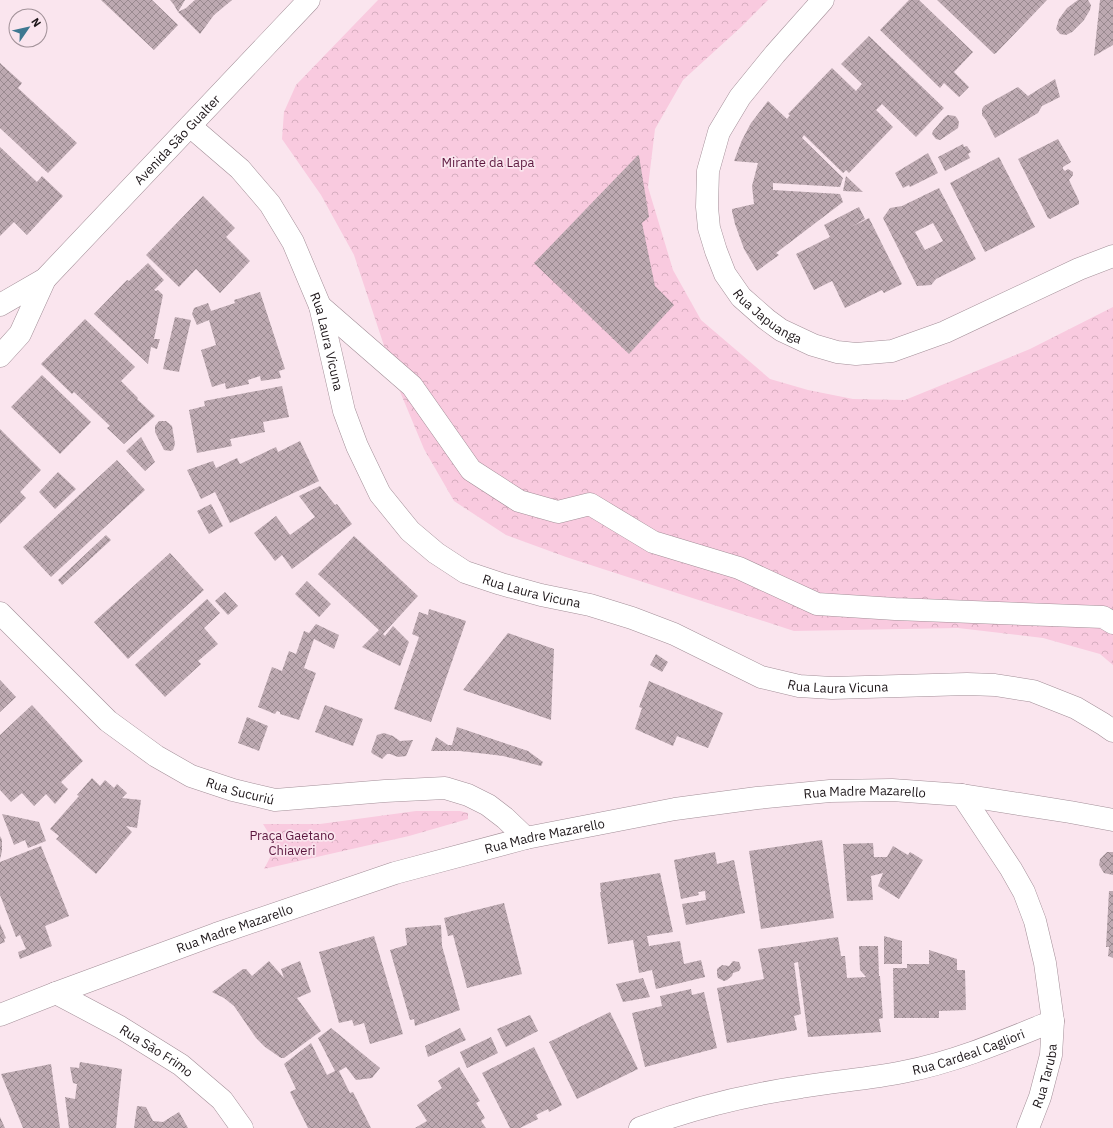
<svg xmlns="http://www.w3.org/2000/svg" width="1113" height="1128" font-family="'IBM Plex Sans',sans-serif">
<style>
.park{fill:url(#park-crowns)}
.building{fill:url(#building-cross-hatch);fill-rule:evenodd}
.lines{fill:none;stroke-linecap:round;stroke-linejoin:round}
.street-casing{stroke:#a38f98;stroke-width:23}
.secondary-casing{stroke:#a38f98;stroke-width:23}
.street{stroke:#fff;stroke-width:22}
.secondary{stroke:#fff;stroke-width:22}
.labels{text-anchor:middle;stroke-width:3.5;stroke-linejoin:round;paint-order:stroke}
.street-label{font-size:13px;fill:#1d1619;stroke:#fae5ee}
.park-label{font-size:13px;fill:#5c183f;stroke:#fae5ee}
</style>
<defs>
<pattern id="park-crowns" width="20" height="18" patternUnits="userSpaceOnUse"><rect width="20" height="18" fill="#f9cadf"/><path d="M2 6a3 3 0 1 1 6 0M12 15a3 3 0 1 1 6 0" fill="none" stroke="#d5adbf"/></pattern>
<pattern id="building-cross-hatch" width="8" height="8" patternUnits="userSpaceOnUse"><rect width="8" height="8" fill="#bda9b1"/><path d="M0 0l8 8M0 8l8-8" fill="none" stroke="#99898f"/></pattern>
</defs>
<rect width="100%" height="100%" fill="#fae5ee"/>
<!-- park -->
<path class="park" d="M378,0h390l-28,28 -57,52 -28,49 -7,58 25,83 28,50 69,59 38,11 45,9 52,1 125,-51 83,-42v358l-13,-11 -57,-16 -85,-10 -164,3 -228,-74 -60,-22 -52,-34 -30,-52 -28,-67 -42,-127 -33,-60 -39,-56 2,-27 12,-27z
M416,811h44l8,2v6l-59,17 -145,33c12,-23 13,-23 -1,-45h57z"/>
<!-- building -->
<path class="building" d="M101,0h51l26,25 -24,25z
M170,0h15l-7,12 -4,-7z
M195,0h37l-18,15 -14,19 -22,-22 8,-4z
M909,0h10l54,52 -19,20 15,15 -10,10 -15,-14 -4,5 -60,-58z
M937,0h110l-51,53 -2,1z
M1078,0h10l3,5 -1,5 -6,10 -12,12 -6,3 -6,-1 -4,-5 3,-10 8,-11z
M1100,0h13v45l-19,11z
M869,36l75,72 -28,29 -34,-33 -6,6 17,17 -44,46 -3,-3 -3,3 -39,-38 -2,3 41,40 -3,9 -67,-4v7l67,4 3,8 -67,51 3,2 -22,16 -13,-22 -9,-25 -3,-13v-2l22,-5 -2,-18 6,-23 -24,-2 8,-21 9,-17 17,-22 19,18 3,-4 -2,-1 44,-46 24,23 6,-7 -21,-20z
M0,63l22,20 -4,5 59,55 -29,30 -48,-45z
M1055,79l5,18 -18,9 -4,7 -43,25 -9,-18 -4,-5v-6l2,-3 34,-19 10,9z
M948,115l7,1 2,2 2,4 -1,6 -18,12 -4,-1 -4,-5 1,-3 12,-14z
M1058,139l13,23 -8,5v2l2,2 3,-2 5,3v3l-4,5 10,21v3l-29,15 -2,-1 -30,-59z
M963,144l1,3 3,-1 4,6 -3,2 2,4 -25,13 -7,-14z
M0,147l37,35 5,-6 21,20 -36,39 -13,-13 -14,14z
M928,153l10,20 -28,14 -1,-2 -6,3 -8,-15z
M638,155l1,1 10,61 -7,6 13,63 19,19 -45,49 -95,-91z
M999,157l36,70 -50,25 -35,-69z
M846,176l17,16 -20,-1z
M939,188l37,71 -40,20 -5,6 -14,1 -34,-68 7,-10 12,-2zM933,223l10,18 -18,9 -10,-18z
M203,196l32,32 -9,9 24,24 -30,32 -24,-24 -17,18 -33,-32z
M859,207l6,12 -14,8 18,-9 33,66 -18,9 -2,-3 -37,18 -13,-27 -18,9 -18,-36 34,-17 -6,-12z
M148,263l16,17 -10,10 2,1 2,-1 5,5 -9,44h6l-3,10 -6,-2 -3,17 -54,-50 33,-34 2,1z
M260,292l25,77 -6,2 2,7 -20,3 -1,-5 -12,4 1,4 -23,5 -1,-6 -13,4 -11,-37 15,-5 -7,-25 -12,5 -5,-11 2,-6 14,-5 3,8 24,-8 -1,-3z
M175,317l16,3 -12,52 -16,-3z
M85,319l50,48 -14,14 17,17 -1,1 18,17 -31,28 -17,-16 3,-2 -36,-34 -2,2 -31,-30z
M42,375l49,47 -31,32 -49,-47z
M282,386l7,31 -26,5 2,10 -35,7 2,7 -35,7 -8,-43 16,-4 -1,-5z
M159,421h7l6,5 3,18 -2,6 -3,1 -6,-1 -9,-18v-6z
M0,429l41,41 -21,22 6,6 -26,26z
M141,437l14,25 -10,9 -19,-20z
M300,441l19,40 -89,42 -15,-31 -14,7 -14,-29 26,-9 3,7 21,-10 3,6 36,-17 2,5z
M117,460l28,30 -94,87 -28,-30z
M58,472l18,17 -21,20 -16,-17z
M320,486l15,19 2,-1 15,20 -60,45 -10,-14 -7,6 -21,-28 22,-17 14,19 25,-18 -16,-21z
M211,504l12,22 -14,8 -12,-23z
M106,535l5,5 -49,45 -4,-5z
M354,536l64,60 -35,38 2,2 8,-10 16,16 -9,24 -38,-19 17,-17 -61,-56z
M170,553l34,37 -76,69 -34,-37z
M307,581l24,23 -12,13 -24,-23z
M225,592l13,14 -10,9 -13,-14z
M207,599l13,14 -16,15 14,16 -20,17 3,3 -36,33 -30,-32z
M429,609l37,12 -35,101 -37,-13 25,-72 -7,-3 7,-22 9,3z
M316,624l23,11 -5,14 -20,-10 -10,29 12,5 -17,47 -19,-6v-2l-3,-1 -2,3 -17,-7 14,-40 10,4 7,-20 7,3 8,-23 5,2z
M508,633l46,16 -3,71 -88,-30z
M656,654l12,8 -6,10 -12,-7z
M0,680l16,17 -16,15z
M649,681l74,32 -15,35 -31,-12 -4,10 -38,-17 7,-21 -3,-1z
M32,705l51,56 -22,21 7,7 -13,15 -9,-10 -12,12 -12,-13 -11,9 -11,-12v-55z
M325,705l38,14 -10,27 -38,-14z
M247,717l21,9 -9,25 -21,-8z
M457,727l71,24 15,11 -2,4 -38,-10 -16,-2 -27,-3h-29l5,-14 12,8h4z
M384,733l9,3 7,5 13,-1 -7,16 -8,1 -8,-3h-3l-5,5 -9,-5 -2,-2 6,-17z
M92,778l8,8 5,-6 9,8 3,-4 10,9 -5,5 19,2 -4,28 -11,-2 6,6 -36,42 -40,-35 3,-3 -9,-7 29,-33 -2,-1z
M2,814l37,8 7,19 -18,7 -3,-8 -11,5z
M0,836l2,4v11l-2,8z
M822,840l12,78 -73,11 -12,-78z
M873,843l1,14h13l6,-11 15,9 2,-3 13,8 -24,39 -21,-13 5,-13 -12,3 2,24 -26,1 -4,-57z
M41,846l28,70 -24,10 7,20 -32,13 -2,-7 8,-3 -6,-14 -4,2 -16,-42v-33z
M715,852l2,12 17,-4 11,53 -59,12 -4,-21 24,-4 -1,-9 -7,1 1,3 -18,4 -7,-39z
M1107,852h6v23l-9,-2 -5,-8 1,-6z
M660,873l13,59 -26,4 2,10 31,-5 4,23 17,-4 4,17 -49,12 -4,-19 -13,3 -6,-33 -25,4 -8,-52h1l-1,-9z
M1109,891h4v67l-5,-2 1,-9h-3z
M504,903l18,71 -55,14 -14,-53 -5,1 -4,-18z
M0,924l6,14 -2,1 1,3 -5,2z
M441,925l1,21 18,64 -45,16 -1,-7 -4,1 -20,-70 17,-5 -2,-17z
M374,936l29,98 -33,10 -6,-21 -10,3 -2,-6 -13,3 -20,-71z
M884,936l18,5v23h-18z
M838,937l3,19h4l2,22 19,-1 -6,-7 -1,-24h19l1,30h1l3,42 -4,1 2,13 -73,5 -10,-75 -4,1 7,51 -7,2 3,14 -70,13 -10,-55 47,-9 -6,-30z
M929,950l28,9v11h8l1,40 -27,1v7h-45l-1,-50h14v-4h22z
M269,961l15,17 -3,-9 19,-8 11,31 -14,6 24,33 -37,27h-3l-16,-11 -9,-9 -22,-32 -10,-8 -12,-6 31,-23h3l6,7z
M733,961l6,1 2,6 -2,3 -6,2 -1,3 -5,4 -3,1 -6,-3 -1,-3v-6l5,-4 7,1z
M643,978l7,19 -27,5 -7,-18z
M691,989l1,6 12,-3 13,56 -72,19 -13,-54 30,-7 -2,-10z
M610,1012l28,57 -61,30 -28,-57z
M530,1015l8,16 -32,16 -9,-18z
M331,1028l49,40 -8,10 -16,2 -10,-13 -7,4 11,22 3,-1 18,36h-63l-18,-36 6,-3 -12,-25 27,-21 16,32 8,-4 -17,-33z
M460,1028l6,12 -38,17 -3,-11z
M491,1037l7,16 -31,15 -7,-16z
M534,1047l28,58 -13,7 -1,-3 -12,6 2,4 -18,9h-10l-28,-55z
M80,1062l42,7 -6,59h-47l-4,-31 10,2 2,-15 -4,-1 -3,-16 9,1z
M51,1064l9,64h-37l-22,-54z
M459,1067l21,34 -4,2 9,15 -4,3 5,7h-71l12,-7 -10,-16 25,-17 -4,-7z
M137,1106l9,1 7,14 10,1 16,-10 9,16h-54z
M0,1117l5,11h-5z"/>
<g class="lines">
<defs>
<g id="street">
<path id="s1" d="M823,0l-48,54 -35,43 -21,35 -11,39 -1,36 2,21 7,23 9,23 16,23 25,22 15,11 32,15 24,7 19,2 36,-3 53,-19 134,-63 34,-13"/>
<path id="s2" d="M190,126l50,43 30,35 23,38 27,64 24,105 13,35 23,48 30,37 26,22 29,19 36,12 40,11 49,10 42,13 42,16 87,43 38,9 33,2 135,-4 28,1 38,6 43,17 27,16 10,7"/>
<path d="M320,306l92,80 59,84 48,31 39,11 32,-8 63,38 86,26 78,36 78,5 208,8 10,6"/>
<path id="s3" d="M0,613l108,108 48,35 35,20 42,14 42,10 110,-9 60,-3 23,7 20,10 17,13 21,20"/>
<path id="s4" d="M56,993l64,34 61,38 41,35 20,28"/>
<path id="s5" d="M0,1015l56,-22 160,-59 179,-61 131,-35 149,-29 82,-11 73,-7 62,-1 70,5 108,17 43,8"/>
<path id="s6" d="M640,1128c52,-20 106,-33 161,-41 34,-6 68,-8 102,-15 52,-10 101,-31 150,-51l-8,-58 -10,-42 -11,-29 -13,-23 -49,-74"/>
<path id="s7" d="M1028,1128l12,-31 11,-42 2,-34"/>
</g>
<g id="secondary">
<path id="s8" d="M0,305l45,-26 264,-279"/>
<path d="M0,356l20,-22 25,-55"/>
</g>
</defs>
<!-- street casing -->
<use href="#street" class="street-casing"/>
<!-- secondary casing -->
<use href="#secondary" class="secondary-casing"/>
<!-- street -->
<use href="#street" class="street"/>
<!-- secondary -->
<use href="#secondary" class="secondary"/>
</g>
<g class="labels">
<!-- street labels -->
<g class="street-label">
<text dy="5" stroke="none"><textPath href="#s8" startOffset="244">Avenida São Gualter</textPath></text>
<text dy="5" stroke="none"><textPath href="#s1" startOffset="376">Rua Japuanga</textPath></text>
<text dy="5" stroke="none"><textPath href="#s2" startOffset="262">Rua Laura Vicuna</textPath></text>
<text dy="5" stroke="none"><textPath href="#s2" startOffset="610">Rua Laura Vicuna</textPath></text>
<text dy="5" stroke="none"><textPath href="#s2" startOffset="934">Rua Laura Vicuna</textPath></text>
<text dy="5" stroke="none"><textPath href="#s3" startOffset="304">Rua Sucuriú</textPath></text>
<text dy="5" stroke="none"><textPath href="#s5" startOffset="898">Rua Madre Mazarello</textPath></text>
<text dy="5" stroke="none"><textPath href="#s5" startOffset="574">Rua Madre Mazarello</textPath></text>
<text dy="5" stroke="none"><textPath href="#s5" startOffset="250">Rua Madre Mazarello</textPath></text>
<text dy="5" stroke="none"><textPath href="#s4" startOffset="116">Rua São Frimo</textPath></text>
<text dy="5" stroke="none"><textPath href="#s6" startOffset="338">Rua Cardeal Cagliori</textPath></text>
<text dy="5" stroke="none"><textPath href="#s7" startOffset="55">Rua Taruba</textPath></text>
</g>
<!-- park labels -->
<g class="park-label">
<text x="488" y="167">Mirante da Lapa</text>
<text x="292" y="840">Praça Gaetano<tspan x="292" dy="15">Chiaveri</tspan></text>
</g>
</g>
<!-- north arrow -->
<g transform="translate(28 28) rotate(56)"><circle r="19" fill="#fae5ee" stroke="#a29299"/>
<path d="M0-3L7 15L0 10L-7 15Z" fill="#3e7891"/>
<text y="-6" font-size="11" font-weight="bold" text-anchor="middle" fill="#1d1619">N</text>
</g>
</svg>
